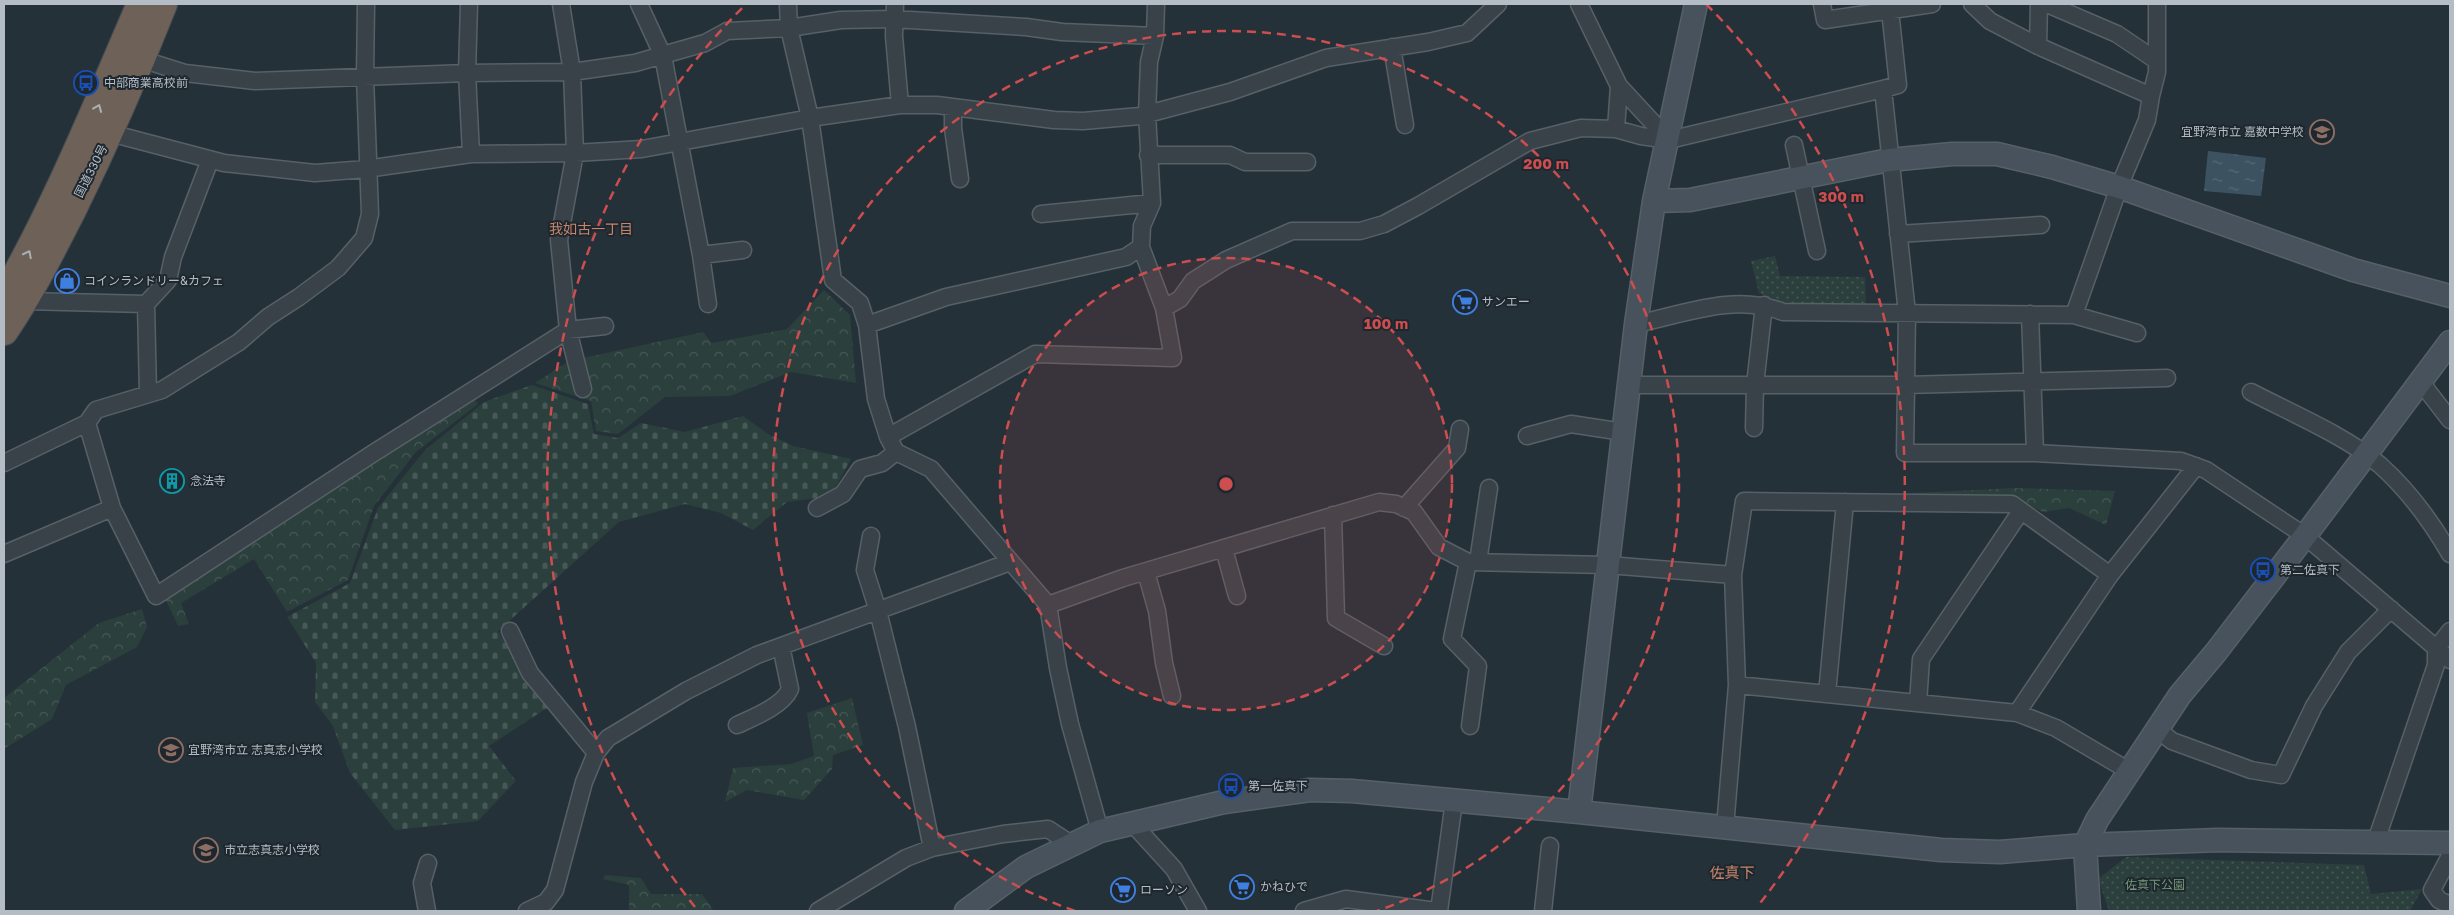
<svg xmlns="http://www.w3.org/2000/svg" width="2454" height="915" font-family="'Golos Text','Noto Sans JP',sans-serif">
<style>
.grass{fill:url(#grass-dots)}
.forest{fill:url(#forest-crowns)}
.cemetery{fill:url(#cemetery-stones)}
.water{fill:url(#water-ripples)}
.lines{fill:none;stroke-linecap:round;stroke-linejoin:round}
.street-casing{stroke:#576067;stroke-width:19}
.secondary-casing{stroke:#576067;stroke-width:25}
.highway-casing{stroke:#444d54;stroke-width:30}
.street{stroke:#394249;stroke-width:16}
.secondary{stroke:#47525c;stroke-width:22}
.highway{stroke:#6e6157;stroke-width:28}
.oneway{stroke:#aaafb4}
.ring{fill:none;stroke:#ce4d4f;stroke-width:2.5;stroke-dasharray:9 6}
.labels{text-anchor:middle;stroke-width:4;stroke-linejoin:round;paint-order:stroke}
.poi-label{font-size:12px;fill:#b4bdc5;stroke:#1e272e;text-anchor:start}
.street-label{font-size:12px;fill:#b4bdc5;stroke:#1e272e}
.park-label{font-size:12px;fill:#759877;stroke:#1e272e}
.neighbourhood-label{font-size:14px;fill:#c8856c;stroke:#1e272e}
.quarter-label{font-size:15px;fill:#c8856c;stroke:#1e272e}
.centre{fill:#ce4d4f;stroke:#1e272e;stroke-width:2.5}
.ring-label{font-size:15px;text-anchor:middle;font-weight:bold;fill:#ce4d4f;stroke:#1e272e;stroke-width:4;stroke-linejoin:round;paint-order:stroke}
</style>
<defs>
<pattern id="grass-dots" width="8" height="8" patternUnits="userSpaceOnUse" patternTransform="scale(1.25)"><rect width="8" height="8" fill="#2b3f3c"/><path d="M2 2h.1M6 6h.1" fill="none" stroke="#475957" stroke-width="1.8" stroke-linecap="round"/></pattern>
<pattern id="forest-crowns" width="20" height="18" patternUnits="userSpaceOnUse" patternTransform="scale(1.25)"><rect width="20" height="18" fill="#2b3f3c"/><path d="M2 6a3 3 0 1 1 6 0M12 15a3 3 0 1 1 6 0" fill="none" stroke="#475957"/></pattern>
<pattern id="cemetery-stones" width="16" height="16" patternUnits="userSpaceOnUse" patternTransform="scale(1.25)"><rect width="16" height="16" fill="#2b3f3c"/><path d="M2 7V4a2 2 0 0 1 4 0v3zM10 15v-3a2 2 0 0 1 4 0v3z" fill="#475957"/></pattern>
<pattern id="water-ripples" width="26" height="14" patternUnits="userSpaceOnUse" patternTransform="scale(1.25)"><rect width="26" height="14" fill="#3d5260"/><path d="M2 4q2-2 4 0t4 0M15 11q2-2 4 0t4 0" fill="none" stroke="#576975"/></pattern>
</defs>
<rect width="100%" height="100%" fill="#253139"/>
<!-- grass -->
<path class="grass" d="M1775,256l5,20 85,1 1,27 -80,1 -27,-12 -8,-32z
M2126,857l238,8 7,29 51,-5 -12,22h-301l-11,-32z"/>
<!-- forest -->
<path class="forest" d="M824,290l26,25 6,68 -65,-11 -61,24 -65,1 -47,37 -22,-3 -5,-30 -56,-18 34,-22 134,-29 9,11 75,-14z
M475,399l3,5 -62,48 -42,54 -26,74 -61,32 -33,-53 -73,44 8,21 -11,2 -14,-30z
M2015,488l100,3 -9,34 -37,-17 -26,4 -29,-14 -102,-3v-2z
M142,609l5,18 -10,20 -71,38 -14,34 -48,30v-51l95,-75z
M852,698l11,47 -30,10 -1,14 -28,31 -57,-10 -22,12 8,-34 58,-4 23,-8 -7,-43z
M605,875l36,3 10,16h51l12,17h-85v-26l-26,-6z"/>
<!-- cemetery -->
<path class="cemetery" d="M532,385l56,19 6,30 24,4 23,-15 44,9 58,-16 25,18 25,12 58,13 -17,31 -17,8 -30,4 -34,28 -32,-17 -36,-9 -66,18 -121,109 49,77 -58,38 27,35 -38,40 -83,9 -45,-57 -17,-47 -18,-24 1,-39 -29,-46 63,-34 28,-75 47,-58 59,-48z"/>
<!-- water -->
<path class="water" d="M2208,151l58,7 -5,38 -57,-5z"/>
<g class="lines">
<defs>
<path id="street" d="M469,4l-2,69 4,81
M561,4l11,68 3,81 -16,87 9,90 15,59
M639,4l24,52 38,199 42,-5
M788,4l1,24 21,90 23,162 27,23 7,22 9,74 12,38 8,15 35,17 117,136 10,63 12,56 30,107
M895,4l-1,32 6,69
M1579,4l40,82 50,54
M1822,4l3,16 107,-16
M1972,4l18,17 48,25 113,50 -4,24 -28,67 -45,128
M2047,4l70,30 40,27v11l-6,24
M2038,46l1,-42
M1392,47l13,78
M141,59l44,14 70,8 212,-8 105,-1 63,-9 70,-20 22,-12 62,-3 52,-8 53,-1 132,8 36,5 93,4
M2157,61v-57
M1883,89l15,-4 -8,-75
M953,108v20l7,51
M1616,129l3,-43
M110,133l114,30 91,10 51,-4 105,-15 104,-1 67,-4 168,-31 90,-13h37l117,15 29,1 57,-5 90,-24 96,-34 102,-16 39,-9 31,-29
M1794,145l23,106
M1148,155h82l15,7h62
M1041,214l111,-11
M1898,234l143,-9
M701,255l7,49
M24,301l122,3
M1164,308l16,-9 13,-18 33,-21 66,-29h68l24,-7 34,-18 112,-65 51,-13 35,1 25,7 28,4 214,-51 24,224 -2,140h130l146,8 25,9 99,66 145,124
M2030,314l5,139
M1636,324c49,-10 98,-31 147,-12l291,3 63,18
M867,325l79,-28 180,-40 15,-10 1,-21 10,-23 -5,-89 2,-52 6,-26 1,-32
M2420,381l30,39
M1628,385h278l261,-7
M2251,392c40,21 95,44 129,73 29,26 51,56 70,89
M148,394l-2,-90 22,-24 5,-23 37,-97
M1754,428l1,-43 9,-80
M1527,436l44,-12 52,8
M888,437l147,-83 138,4 -9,-50 -23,-61
M4,463l83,-40 9,-13 66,-20 77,-48 29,-25 31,-20 39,-29 26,-30 6,-24 -5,-137 1,-73
M112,508l44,88 216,-142 196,-124 37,-4
M817,508l26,-14 17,-25 22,-6 14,-11
M1404,508l53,-60 3,-19
M1333,515l3,103 48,28
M871,536l-6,34 13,41 29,116 25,121
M1224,549l13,47
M4,554l108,-46 -25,-85
M1468,562l-16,77 26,27 -8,60
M1478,562l11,-74
M1146,572l11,39 7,52 8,33
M1048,605l75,-27 256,-76 17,2 18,8 25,35 29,15 140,3 125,10
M510,631l20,42 66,80
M1737,685l280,28 93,-138 86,-109
M1827,694l18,-192
M1918,703l3,-44 100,-148
M2017,713l39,15 73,43
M737,725c15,-7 46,-19 53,-36l-9,-43
M2157,729l15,12 79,29 30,5 33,-69 34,-54 43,-43
M1132,823l42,46 24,42
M1725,827l12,-142 -4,-110 11,-74 268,3 98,71
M2376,841l60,-176v-16l14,-18
M2450,856l-18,34 7,10 11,5
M427,911l-5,-28 6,-20
M527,911l19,-9 9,-12 29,-108 12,-29 12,-15 78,-47 71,-36 253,-93
M818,911l88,-53 26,-10 71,-14 45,-5 23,15
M1304,911l42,-12 90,12
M1439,911l15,-110
M1543,911l7,-65"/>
<path id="secondary" d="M1654,201l36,-1 199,-40 63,-6h45l55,13 67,20 234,83 97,26
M1579,812l57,-488 18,-123 42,-197
M966,911l60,-44 74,-36 124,-29 86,-12 42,1 227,21 362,38 59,2 85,-7 133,-5 232,3
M2089,911l-4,-66 12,-25 83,-125 36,-43 89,-116 145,-194"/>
<path id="highway" d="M4,297c54,-94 94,-194 137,-293
M4,331c26,-38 46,-78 67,-119 34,-69 64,-137 92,-208"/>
</defs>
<!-- street casing -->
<use href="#street" class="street-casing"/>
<!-- secondary casing -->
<use href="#secondary" class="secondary-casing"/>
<!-- highway casing -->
<use href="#highway" class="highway-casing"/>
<!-- street -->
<use href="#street" class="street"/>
<!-- secondary -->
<use href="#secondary" class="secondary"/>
<!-- highway -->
<use href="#highway" class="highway"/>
</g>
<!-- one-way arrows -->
<defs><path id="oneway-chevron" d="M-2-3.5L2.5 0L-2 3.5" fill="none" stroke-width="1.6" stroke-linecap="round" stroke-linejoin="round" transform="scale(1.25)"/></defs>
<g class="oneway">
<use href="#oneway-chevron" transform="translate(98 108) rotate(-67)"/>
<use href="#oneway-chevron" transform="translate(28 254) rotate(-63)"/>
</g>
<!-- distance rings -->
<circle cx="1226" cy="484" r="226" fill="#ce4d4f" fill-opacity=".12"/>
<g class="ring">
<circle cx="1226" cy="484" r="226"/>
<path d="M1075 911A453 453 0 1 1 1377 911"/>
<path d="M695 907A679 679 0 0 1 746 4M1706 4A679 679 0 0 1 1757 907"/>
</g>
<!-- icons -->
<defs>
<symbol id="bus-ring" viewBox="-11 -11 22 22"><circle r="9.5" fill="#1e272e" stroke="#1a4fb4" stroke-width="1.5"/><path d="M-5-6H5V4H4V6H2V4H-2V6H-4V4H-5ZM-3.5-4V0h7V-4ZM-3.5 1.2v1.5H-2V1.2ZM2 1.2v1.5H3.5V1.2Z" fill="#1a4fb4"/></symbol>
<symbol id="school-ring" viewBox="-11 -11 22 22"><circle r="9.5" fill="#1e272e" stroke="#8d6e63" stroke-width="1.5"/><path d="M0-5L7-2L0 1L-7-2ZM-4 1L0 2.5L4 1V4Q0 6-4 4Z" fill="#8d6e63"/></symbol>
<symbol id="shop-ring" viewBox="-11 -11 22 22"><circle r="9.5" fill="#1e272e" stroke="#3f7fe0" stroke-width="1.5"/><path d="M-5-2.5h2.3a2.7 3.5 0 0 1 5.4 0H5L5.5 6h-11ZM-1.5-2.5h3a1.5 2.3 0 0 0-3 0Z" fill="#3f7fe0"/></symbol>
<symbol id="supermarket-ring" viewBox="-11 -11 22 22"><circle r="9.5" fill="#1e272e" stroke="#3f7fe0" stroke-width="1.5"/><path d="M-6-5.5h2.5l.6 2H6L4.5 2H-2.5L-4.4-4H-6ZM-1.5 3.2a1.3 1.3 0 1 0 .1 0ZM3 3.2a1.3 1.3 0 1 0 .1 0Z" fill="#3f7fe0"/></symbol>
<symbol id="building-ring" viewBox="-11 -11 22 22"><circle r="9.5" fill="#1e272e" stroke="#0f9aa8" stroke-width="1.5"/><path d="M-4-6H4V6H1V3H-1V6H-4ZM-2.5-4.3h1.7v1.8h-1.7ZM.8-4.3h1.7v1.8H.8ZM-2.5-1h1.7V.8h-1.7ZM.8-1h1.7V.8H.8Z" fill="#0f9aa8"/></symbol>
</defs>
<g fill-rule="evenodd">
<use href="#bus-ring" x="72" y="69" width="28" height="28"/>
<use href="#school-ring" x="2308" y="118" width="28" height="28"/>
<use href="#shop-ring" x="53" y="267" width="28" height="28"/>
<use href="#supermarket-ring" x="1451" y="288" width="28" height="28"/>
<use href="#building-ring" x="158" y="467" width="28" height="28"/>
<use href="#bus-ring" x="2249" y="556" width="28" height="28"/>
<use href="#school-ring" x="157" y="736" width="28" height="28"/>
<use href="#bus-ring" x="1217" y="772" width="28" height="28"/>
<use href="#school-ring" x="192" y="836" width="28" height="28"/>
<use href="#supermarket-ring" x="1228" y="873" width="28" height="28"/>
<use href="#supermarket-ring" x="1109" y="876" width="28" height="28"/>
</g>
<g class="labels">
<!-- poi labels -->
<g class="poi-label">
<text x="104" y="87">中部商業高校前</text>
<text x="2304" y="136" text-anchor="end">宜野湾市立 嘉数中学校</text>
<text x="84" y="285">コインランドリー&amp;カフェ</text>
<text x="1482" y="306">サンエー</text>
<text x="190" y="485">念法寺</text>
<text x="2280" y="574">第二佐真下</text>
<text x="188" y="754">宜野湾市立 志真志小学校</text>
<text x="1248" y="790">第一佐真下</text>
<text x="224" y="854">市立志真志小学校</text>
<text x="1260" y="891">かねひで</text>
<text x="1140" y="894">ローソン</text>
</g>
<!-- street labels -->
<g class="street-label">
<text transform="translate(91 171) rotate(-63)" y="4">国道330号</text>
</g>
<!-- park labels -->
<g class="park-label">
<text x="2155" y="889">佐真下公園</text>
</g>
<!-- neighbourhood labels -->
<g class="neighbourhood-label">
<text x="591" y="234">我如古一丁目</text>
</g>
<!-- quarter labels -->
<g class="quarter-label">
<text x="1732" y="878">佐真下</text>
</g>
</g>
<circle cx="1226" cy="484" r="8" class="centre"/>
<g class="ring-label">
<text x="1546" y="169">200 m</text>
<text x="1841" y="202">300 m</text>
<text x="1386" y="329">100 m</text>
</g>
<!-- border -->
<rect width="2454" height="915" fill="none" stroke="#b4bdc5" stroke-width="10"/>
</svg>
